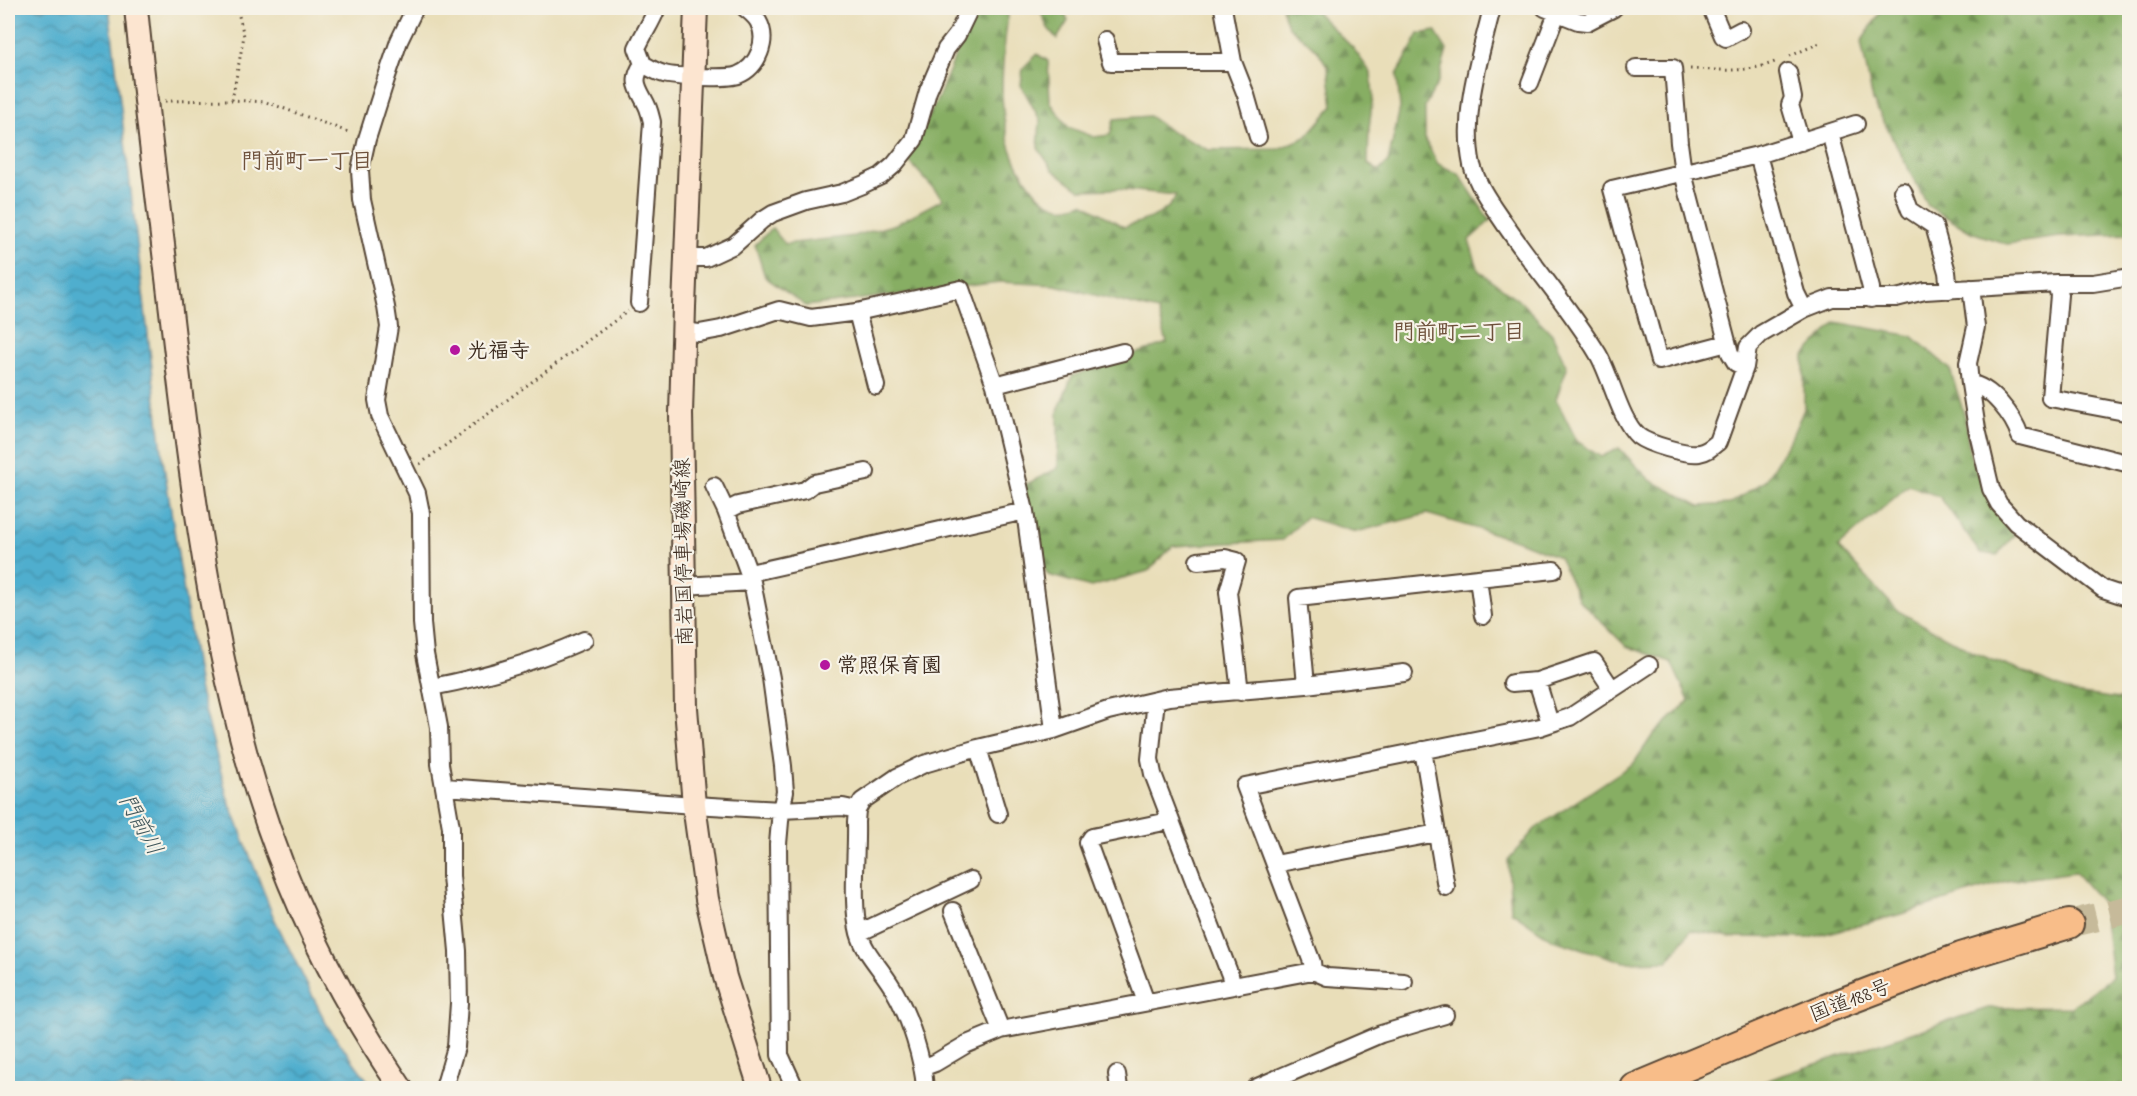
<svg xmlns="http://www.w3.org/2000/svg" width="2137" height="1096" font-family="'Indie Flower','Klee One',sans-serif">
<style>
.forest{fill:url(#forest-firs);stroke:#616c41;stroke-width:1.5}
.water{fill:url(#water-waves);stroke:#456c76;stroke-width:1.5}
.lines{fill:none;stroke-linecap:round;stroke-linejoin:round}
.highway-tunnel{stroke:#c6ba9a;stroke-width:28;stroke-dasharray:28 14;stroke-linecap:butt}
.street-casing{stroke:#554535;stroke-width:20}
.secondary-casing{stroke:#554535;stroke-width:26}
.highway-casing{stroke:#554535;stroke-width:32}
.path{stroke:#554535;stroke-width:3;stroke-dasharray:1.5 4.5;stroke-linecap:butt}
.street{stroke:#fff;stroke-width:16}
.secondary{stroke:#fce5d0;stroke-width:22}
.highway{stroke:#f8bd89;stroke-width:28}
.poi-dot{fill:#b5179e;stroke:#f7f3e8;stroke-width:2}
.labels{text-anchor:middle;stroke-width:4.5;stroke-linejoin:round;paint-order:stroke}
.poi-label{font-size:21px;font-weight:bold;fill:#3b2a1e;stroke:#f7f3e8;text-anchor:start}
.street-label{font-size:21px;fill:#3b2a1e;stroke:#f7f3e8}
.neighbourhood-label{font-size:22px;font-weight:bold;fill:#6e513b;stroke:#f7f3e8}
.water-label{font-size:22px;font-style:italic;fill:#42585c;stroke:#f7f3e8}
</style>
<defs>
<pattern id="forest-firs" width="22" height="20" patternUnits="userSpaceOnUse" patternTransform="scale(1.5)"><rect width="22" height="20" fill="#87ae64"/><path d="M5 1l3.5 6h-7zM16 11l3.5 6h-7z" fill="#708e52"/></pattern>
<pattern id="water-waves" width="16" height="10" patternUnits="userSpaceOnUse" patternTransform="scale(1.5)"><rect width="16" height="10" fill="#4faece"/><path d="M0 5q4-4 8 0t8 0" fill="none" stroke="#438ea7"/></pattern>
</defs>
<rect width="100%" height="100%" fill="#f7f3e8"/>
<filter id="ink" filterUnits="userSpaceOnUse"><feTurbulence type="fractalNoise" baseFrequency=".0167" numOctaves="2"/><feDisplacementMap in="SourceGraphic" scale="12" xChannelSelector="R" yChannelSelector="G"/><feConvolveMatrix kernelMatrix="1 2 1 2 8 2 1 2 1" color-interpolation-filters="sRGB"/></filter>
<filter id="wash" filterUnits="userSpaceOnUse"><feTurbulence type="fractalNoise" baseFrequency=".008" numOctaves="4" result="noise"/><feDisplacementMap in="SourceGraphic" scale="24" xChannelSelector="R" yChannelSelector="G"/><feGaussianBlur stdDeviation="1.35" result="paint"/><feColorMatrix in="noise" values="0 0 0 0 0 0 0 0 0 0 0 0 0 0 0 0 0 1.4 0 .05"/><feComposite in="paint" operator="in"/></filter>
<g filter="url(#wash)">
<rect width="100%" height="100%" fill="#e9deb9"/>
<!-- forest -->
<path class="forest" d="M975,8h34c-8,57 -17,130 22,178 8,11 16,18 29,21 7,2 16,-2 23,-4l41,24c20,-7 44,-11 52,-32l-60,-6 -36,1 -27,-20 -15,-22 2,-28 -19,-35 2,-17 14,-14 11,7 2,41 18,25 26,10 16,-2 4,-16 35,-3 23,16 37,18 69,-1 28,-12 27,-31 -5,-39 -11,-17 -29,-24 -6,-18h30l41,40 18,25 2,23 -4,32 -1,36 11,7 9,-9 12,-54 -3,-33 22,-41 16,-3 12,19 -9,32 -13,24v34l13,24 21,10 31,47 -21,19 10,31 42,31 31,32 15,34 -11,31 21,42 24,16 18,-9 31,32 50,26 30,-2 35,-23 26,-43 13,-29v-53l32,-34 76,14 38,33 14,45 6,41 26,59 18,21 -16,20 -18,-2 -40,-56 -31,-12 -71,62 60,64 75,41 101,41 45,6 10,4v385h-381l34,-13 206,-67 83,-1 41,-30 -9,-73 -28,-32 -68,9 -109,34 -89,23 -79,-1 -39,-7 -23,31 -43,1 -72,-22 -42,-29 -3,-51 27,-31 99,-66 18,-27 37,-35 -18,-39 -45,-16 -47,-46 -20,-43 -43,-17 -89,-26 -71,18 -50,-15 -23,23 -110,6 -25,25 -57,16 -43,-12 -15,-28 -10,-61 35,-18v-57l14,-35 95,-33 -9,-32 -103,-26 -55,-3 -194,24 -41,-29 -10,-32 17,-17 13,16 69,-8 42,-12 47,-25 -35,-39 31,-64z
M1039,8h23l6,13 -11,18 -9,-11z
M1883,8h246v226l-69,3 -53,7 -36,-12 -43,-26 -55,-105 -12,-59z"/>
<!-- water -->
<path class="water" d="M8,8h101l54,452 36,227 28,109 46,120 55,111 45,61h-365z"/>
</g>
<g filter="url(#ink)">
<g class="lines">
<!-- highway-tunnel -->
<path class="highway-tunnel" d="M2069,924l61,-15"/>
<defs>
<path id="street" d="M415,8l-16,33 -13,38 -19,60 -7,31 2,30 24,107 3,20 -12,73 3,16 37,77 4,20 1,110 3,31 14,73 1,37 11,63v49l7,75 1,52 -3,44 -12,41
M657,8c-5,14 -14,26 -20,40l6,16c7,4 13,8 21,10 10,3 65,5 74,1 20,-8 31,-35 20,-54 -3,-5 -9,-10 -13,-13
M1223,8l10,54 13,33 12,42
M1492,8c-12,50 -31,105 -20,157 5,19 17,36 28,52 31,47 69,89 98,137 13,22 22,66 40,82 10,8 48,19 61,17 8,-1 13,-6 19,-11l27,-75 3,-20 13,-13 43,-25 28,-11h64l29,-7 131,-8h37l37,-6
M1545,8l33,13 9,1 27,-14
M1711,8l12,28 3,2 15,-8
M1105,40l6,22h122
M1636,68h37l6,75 4,30 47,180 6,10 9,4
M1788,72l5,26 -3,7 11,37
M1530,83l27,-70
M1830,133l41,155v11
M1758,155l38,138 8,16
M1903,191l7,19 24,16 13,46 2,18
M686,258h20l28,-13 28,-25 11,-7 33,-12 36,-8 20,-8 19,-9 13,-11 20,-25 14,-49 18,-42 11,-14 13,-27
M2056,283l3,12 -9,103 80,15
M1971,288l5,39 -8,36 2,21 7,45 14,60 8,15 17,19 87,66 27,9
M639,303l13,-181c-1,-4 -2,-9 -4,-14 -7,-17 -19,-25 -5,-44
M857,312l19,74
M683,331l16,2 22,-4 58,-19 32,8 46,-6 104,-23 34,96 30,126 29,219
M1727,343l-68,18 -47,-172 146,-34 98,-31
M1970,384c21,2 44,33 50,52l110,28
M995,385l128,-33
M714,486l12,25 26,71
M726,511l12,-6 67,-15 9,-7 52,-11
M1198,561l27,-3 12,3 -9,31 12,100
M750,573l275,-62
M683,586l69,-4 19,96 12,88 2,26 -4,18 -3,34 2,211 15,33
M1483,616l-5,-38 76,-8
M1537,681l57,-19 18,27
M1512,683l25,-2 13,42
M1306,685l-8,-87 180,-20
M432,687c52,-10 103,-25 152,-47
M1154,701l1,8 -5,50 3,15 77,201 2,10
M978,748l20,66
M1423,750l23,137
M445,787l249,18 87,5 62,-3 14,3
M1275,864l162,-31
M953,911l48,119
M859,933l112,-53
M1313,971l14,6 77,5
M1146,1002l-58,-159 4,-6 77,-16
M924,1067l11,-4 32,-19 34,-14 312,-59 -1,-9 -67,-176 295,-59 30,-10 79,-52
M1117,1074l2,14
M925,1088c-2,-29 -15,-70 -30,-96 -10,-20 -30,-37 -36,-59 -8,-31 -2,-78 -3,-111l1,-12 5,-9 35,-24 27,-13 54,-16 76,-18 54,-19 61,-14 137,-12 98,-12
M1255,1088l126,-54 64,-19"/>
<path id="secondary" d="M136,8c10,101 23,202 35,303 17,148 35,296 74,440 32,120 86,235 156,337
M696,8l-12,299 -3,107 5,294 8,97 13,94 18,78 35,111"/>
<path id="highway" d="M1635,1088l182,-76 144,-55 108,-33"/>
</defs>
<!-- street casing -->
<use href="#street" class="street-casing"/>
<!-- secondary casing -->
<use href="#secondary" class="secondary-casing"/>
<!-- highway casing -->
<use href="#highway" class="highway-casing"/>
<!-- path -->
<path class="path" d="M1790,56l30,-13
M1690,69c30,1 57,4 85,-7
M232,100l12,-64 -7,-28
M165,101l67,-1 34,2 85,31
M420,464l208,-153"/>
<!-- street -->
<use href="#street" class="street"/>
<!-- secondary -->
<use href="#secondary" class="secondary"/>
<!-- highway -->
<use href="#highway" class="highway"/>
</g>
</g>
<!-- markers -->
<g class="poi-dot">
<circle cx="455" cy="350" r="6"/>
<circle cx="825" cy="665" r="6"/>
</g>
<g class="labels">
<!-- poi labels -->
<g class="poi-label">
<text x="467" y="357">光福寺</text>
<text x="837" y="672">常照保育園</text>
</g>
<!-- street labels -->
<g class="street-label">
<text transform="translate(683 552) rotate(-91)" y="7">南岩国停車場磯崎線</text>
<text transform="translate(1850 1000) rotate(-21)" y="7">国道188号</text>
</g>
<!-- neighbourhood labels -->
<g class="neighbourhood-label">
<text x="307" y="168">門前町一丁目</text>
<text x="1459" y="339">門前町二丁目</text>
</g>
<!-- water labels -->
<g class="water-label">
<text transform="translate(142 824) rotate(61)" y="8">門前川</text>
</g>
</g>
<!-- margin -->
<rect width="2137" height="1096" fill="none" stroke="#f7f3e8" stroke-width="30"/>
</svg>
